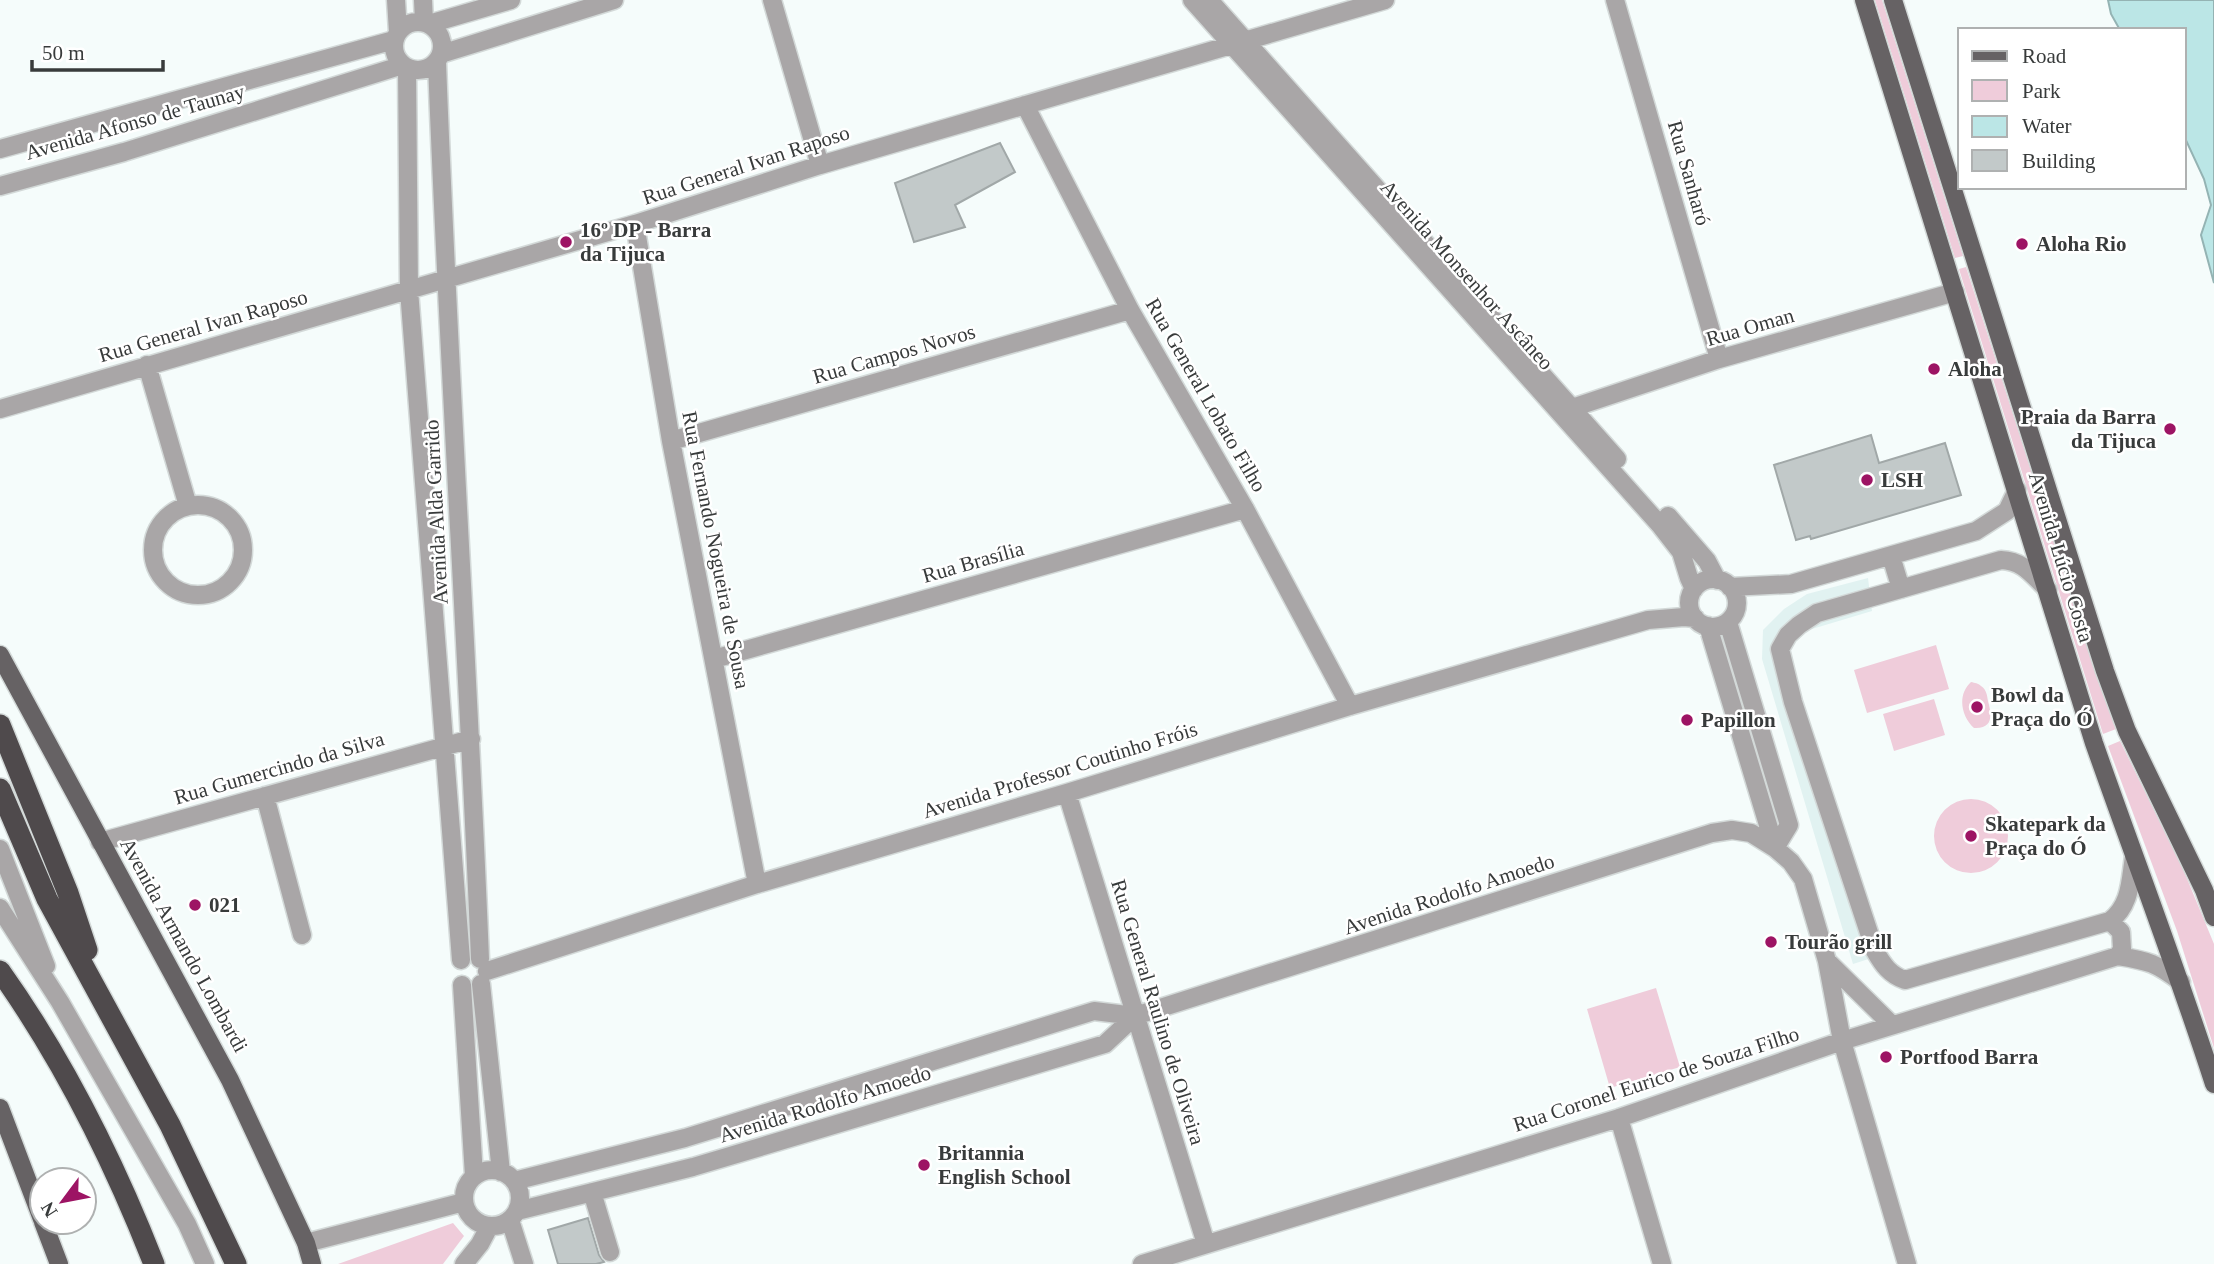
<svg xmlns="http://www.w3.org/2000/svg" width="2214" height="1264" font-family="Georgia,serif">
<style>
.built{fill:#e1f2f1}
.green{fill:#efccda}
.water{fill:#bbe6e6;stroke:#94b3b3;stroke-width:2}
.building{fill:#c2c9c9;stroke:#a1a8a8;stroke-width:2}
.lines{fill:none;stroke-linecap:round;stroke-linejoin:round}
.minor-casing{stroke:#d3d9d8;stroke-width:21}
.major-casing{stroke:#d3d9d8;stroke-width:21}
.highway-casing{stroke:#d3d9d8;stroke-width:24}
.minor{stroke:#a9a6a7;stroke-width:18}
.major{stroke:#666264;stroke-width:18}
.highway{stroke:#4f4a4c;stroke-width:21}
.poi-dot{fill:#9d1464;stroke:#fff;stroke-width:2.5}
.labels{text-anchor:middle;stroke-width:5;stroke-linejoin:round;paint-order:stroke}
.street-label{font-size:21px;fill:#383b3b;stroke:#fff}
.poi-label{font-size:21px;font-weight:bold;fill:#383b3b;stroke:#fff;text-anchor:start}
</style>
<rect width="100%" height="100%" fill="#f5fcfb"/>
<!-- built -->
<path class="built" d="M1868,578l4,33 -70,21 -11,9 -5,12 95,302 -28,9 -91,-305 1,-29 21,-21 23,-15z"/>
<!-- green -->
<path class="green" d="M1875,0h7l81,256 -8,2z
M1966,267l131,410 19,52 -13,5 -144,-465z
M1936,645l13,44 -82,24 -13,-43z
M1971,682c4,1 7,1 10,4 6,4 6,10 7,15 4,15 5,28 -14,27 -13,-12 -17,-33 -3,-46z
M1934,699l11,36 -51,16 -11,-37z
M2120,741l63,128 31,75v104l-37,-117 -69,-185z
M1934 836a37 37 0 1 1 74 0a37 37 0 1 1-74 0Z
M1656,988l24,79 -70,21 -23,-79z
M453,1223l11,13 -21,28h-105z"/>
<!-- water -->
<path class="water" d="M2108,0h106v283l-13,-48 10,-30 -7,-26 -20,-43v-106h-64l-9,-16z"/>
<!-- building -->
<path class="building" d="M1000,143l15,29 -60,33 10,22 -51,15 -19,-59z
M1871,435l8,28 66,-20 16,52 -150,44 -1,-3 -14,4 -22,-75z
M588,1218l11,37 5,7 -8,2h-38l-10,-34z"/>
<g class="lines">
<defs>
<path id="minor" d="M396,0l2,32
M423,0l1,22
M772,0l48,165
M1192,0l468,525 21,27 8,26 5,11
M1209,0l408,459
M1615,0l104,359
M394 46a24 24 0 1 1 48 0a24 24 0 1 1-48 0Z
M429,24l82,-24
M441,54l173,-54
M437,62c11,299 31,598 43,897
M407,68l2,222 52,670
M1025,105l105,205 115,199 105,197
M0,149l394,-109
M0,186l124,-34 279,-87
M635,224l36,217 86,443
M147,365l41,141
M0,409l635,-185 185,-59 565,-165
M1563,411l156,-52 236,-67
M671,441l459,-131
M153 550a45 45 0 1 1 90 0a45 45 0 1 1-90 0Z
M1668,516l39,45 10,19
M1891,556l10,33
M1689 603a24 24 0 1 1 48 0a24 24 0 1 1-48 0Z
M1730,587l61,-3 185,-53 31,-20 10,-21
M2048,590c-16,-15 -24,-29 -47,-30l-184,53 -18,12 -11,10 -8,14 13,53 82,249c8,14 15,24 30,29l205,-59c21,-16 20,-40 24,-64
M1728,622l61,203 -14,23
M1708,626l67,222
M714,659l531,-150
M1067,793l139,451
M265,796l37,139
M100,842l371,-103
M0,849l46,117
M0,908l60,94 127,222 18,40
M2110,921l11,11 1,17 -4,7
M1827,961l65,64
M487,971l270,-87 310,-91 283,-87 298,-86 36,-3 11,1
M481,984l20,188
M462,985l12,191
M1619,1118l43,146
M464 1198a28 28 0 1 1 56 0a28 28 0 1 1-56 0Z
M514,1181l171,-43 409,-127 41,5 577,-183 20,-3 19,3 24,15 16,14 12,17 24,82 15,80 65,223
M592,1192l18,60
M517,1211l176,-44 412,-123 30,-28
M510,1220l14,44
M306,1243l158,-41
M464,1264l16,-20 9,-17
M1142,1264l477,-146 223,-77 276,-85c31,5 38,7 63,26"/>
<path id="major" d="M1864,0l230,743c40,114 83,226 120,341
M1893,0l212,671 22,60 77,159 10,27
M0,655l230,425 76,163 6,21
M0,1108l42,111
M43,1222l16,42"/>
<path id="highway" d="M0,725l68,168 19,57
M0,789l47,110 123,226 66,139
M0,971c64,90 114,191 154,293"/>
</defs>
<!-- minor casing -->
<use href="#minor" class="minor-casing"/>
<!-- major casing -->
<use href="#major" class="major-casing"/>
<!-- highway casing -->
<use href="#highway" class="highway-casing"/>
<!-- minor -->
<use href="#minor" class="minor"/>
<!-- major -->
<use href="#major" class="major"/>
<!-- highway -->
<use href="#highway" class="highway"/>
</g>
<!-- markers -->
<g class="poi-dot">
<circle cx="566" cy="242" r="7"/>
<circle cx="2022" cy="244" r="7"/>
<circle cx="1934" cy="369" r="7"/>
<circle cx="2170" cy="429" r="7"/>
<circle cx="1867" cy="480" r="7"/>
<circle cx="1977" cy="707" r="7"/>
<circle cx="1687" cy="720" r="7"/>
<circle cx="1971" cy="836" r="7"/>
<circle cx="195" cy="905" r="7"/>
<circle cx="1771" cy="942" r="7"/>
<circle cx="1886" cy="1057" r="7"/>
<circle cx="924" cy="1165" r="7"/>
</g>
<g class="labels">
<!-- street labels -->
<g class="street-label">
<text transform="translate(135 122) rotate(-16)" y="7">Avenida Afonso de Taunay</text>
<text transform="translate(746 165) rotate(-18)" y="7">Rua General Ivan Raposo</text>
<text transform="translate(1689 173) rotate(74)" y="7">Rua Sanharó</text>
<text transform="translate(1467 275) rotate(48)" y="7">Avenida Monsenhor Ascâneo</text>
<text transform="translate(203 326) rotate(-16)" y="7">Rua General Ivan Raposo</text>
<text transform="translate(1750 327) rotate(-16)" y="7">Rua Oman</text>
<text transform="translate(894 354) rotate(-16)" y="7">Rua Campos Novos</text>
<text transform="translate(1206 395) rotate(60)" y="7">Rua General Lobato Filho</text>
<text transform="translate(436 512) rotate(-93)" y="7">Avenida Alda Garrido</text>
<text transform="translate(716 550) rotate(79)" y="7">Rua Fernando Nogueira de Sousa</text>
<text transform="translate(2061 557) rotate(73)" y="7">Avenida Lúcio Costa</text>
<text transform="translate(973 562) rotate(-16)" y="7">Rua Brasília</text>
<text transform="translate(279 768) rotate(-16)" y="7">Rua Gumercindo da Silva</text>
<text transform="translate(1060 770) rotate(-17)" y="7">Avenida Professor Coutinho Fróis</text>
<text transform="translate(1449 894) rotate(-18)" y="7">Avenida Rodolfo Amoedo</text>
<text transform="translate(184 945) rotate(61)" y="7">Avenida Armando Lombardi</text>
<text transform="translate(1158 1012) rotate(73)" y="7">Rua General Raulino de Oliveira</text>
<text transform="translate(1656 1079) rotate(-18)" y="7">Rua Coronel Eurico de Souza Filho</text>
<text transform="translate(825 1104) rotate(-17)" y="7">Avenida Rodolfo Amoedo</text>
</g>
<!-- poi labels -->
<g class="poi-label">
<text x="580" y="237">16º DP - Barra<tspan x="580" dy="24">da Tijuca</tspan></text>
<text x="2036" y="251">Aloha Rio</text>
<text x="1948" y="376">Aloha</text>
<text x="2156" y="424" text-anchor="end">Praia da Barra<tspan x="2156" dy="24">da Tijuca</tspan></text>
<text x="1881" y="487">LSH</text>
<text x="1991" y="702">Bowl da<tspan x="1991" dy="24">Praça do Ó</tspan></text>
<text x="1701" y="727">Papillon</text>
<text x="1985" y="831">Skatepark da<tspan x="1985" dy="24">Praça do Ó</tspan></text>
<text x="209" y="912">021</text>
<text x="1785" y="949">Tourão grill</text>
<text x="1900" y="1064">Portfood Barra</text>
<text x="938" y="1160">Britannia<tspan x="938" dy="24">English School</tspan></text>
</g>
</g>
<!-- legend -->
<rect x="1958" y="28" width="228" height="161" fill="#ffffff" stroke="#afb1b1" stroke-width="2"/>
<rect x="1972" y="51" width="35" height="10" fill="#666264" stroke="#afb1b1" stroke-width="2"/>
<text x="2022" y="63" font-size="21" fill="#383b3b">Road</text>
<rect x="1972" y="80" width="35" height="21" fill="#efccda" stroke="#afb1b1" stroke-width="2"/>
<text x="2022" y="98" font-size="21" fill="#383b3b">Park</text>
<rect x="1972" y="116" width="35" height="21" fill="#bbe6e6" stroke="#afb1b1" stroke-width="2"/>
<text x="2022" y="133" font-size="21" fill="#383b3b">Water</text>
<rect x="1972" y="150" width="35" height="21" fill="#c2c9c9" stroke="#afb1b1" stroke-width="2"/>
<text x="2022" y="168" font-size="21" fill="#383b3b">Building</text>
<!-- north arrow -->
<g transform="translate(63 1201) rotate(238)"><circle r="33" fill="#ffffff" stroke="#afb1b1" stroke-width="2"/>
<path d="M0-5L12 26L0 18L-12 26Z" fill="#9d1464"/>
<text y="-10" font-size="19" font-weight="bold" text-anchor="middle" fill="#383b3b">N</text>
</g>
<!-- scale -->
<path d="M32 60v10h131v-10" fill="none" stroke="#383b3b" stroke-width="3.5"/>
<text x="42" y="60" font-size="21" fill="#383b3b" stroke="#ffffff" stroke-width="5" paint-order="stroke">50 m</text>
</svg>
